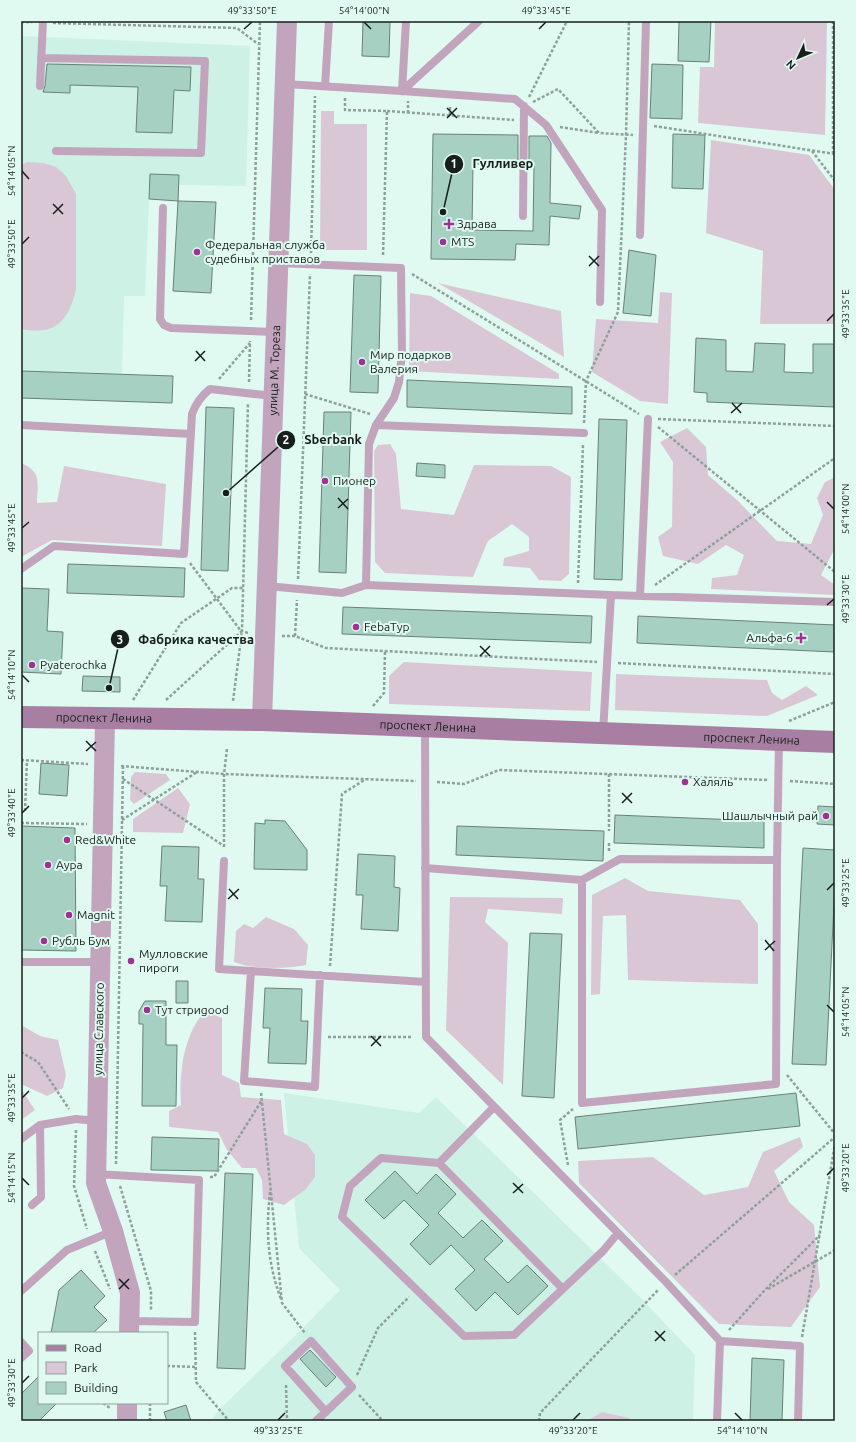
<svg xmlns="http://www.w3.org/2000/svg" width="856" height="1442" font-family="Ubuntu,sans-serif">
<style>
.built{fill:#cdf1e5}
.green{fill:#dac7d6}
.building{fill:#a6d0c2;stroke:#698079}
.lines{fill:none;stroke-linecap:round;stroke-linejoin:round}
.path{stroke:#8da09a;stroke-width:2.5;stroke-dasharray:3 2;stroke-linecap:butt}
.service{stroke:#c2a5bd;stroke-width:8}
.tertiary{stroke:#c2a5bd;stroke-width:20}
.secondary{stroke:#a97ea3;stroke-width:22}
.ticks{fill:none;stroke:#161f1c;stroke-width:1.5}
.poi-dot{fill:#9d3293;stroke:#e0faf1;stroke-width:1.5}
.labels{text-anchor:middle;stroke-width:4;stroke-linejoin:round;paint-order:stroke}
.poi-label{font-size:12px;fill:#161f1c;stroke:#e0faf1;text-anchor:start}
.street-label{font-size:12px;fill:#161f1c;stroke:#e0faf1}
.leader{fill:none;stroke:#161f1c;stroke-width:1.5}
.callout-dot{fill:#161f1c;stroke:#e0faf1;stroke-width:1.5}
.mark-label{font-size:12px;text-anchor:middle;font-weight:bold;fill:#fff}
.callout-label{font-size:13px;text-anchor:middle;font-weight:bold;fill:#161f1c;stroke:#e0faf1;stroke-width:4;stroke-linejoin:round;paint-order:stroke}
.neatline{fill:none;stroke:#161f1c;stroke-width:1.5}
.ticks-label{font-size:10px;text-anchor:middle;fill:#161f1c}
</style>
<rect width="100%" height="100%" fill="#e0faf1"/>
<!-- built -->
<path class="built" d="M21,36l229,10 -4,140 -67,-1v-10l-29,-1 -5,122h-21l-2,78 -101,-3z
M284,1093l135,20 17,-16 202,198 57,60 -2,66h-482l8,-11 83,-81 38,-39 -41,-42z"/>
<!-- green -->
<path class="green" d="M715,21h112l-2,114 -127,-12 2,-56h14z
M321,111h13v13h33v126h-47z
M711,140l98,15 26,35v134h-75l3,-73 -57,-18z
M27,162l16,1 13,4 10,9 10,18v95c-7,32 -21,47 -55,40v-164z
M438,283l123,28 3,46z
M660,292l12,1 -4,111 -28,-3 -48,-29 4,-53 62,4z
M410,293l21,3 128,78v5l-150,-8z
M687,428l19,19 2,28 29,25 40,41 34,3 12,-29 -6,-17 8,-16 10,-5v71l-14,27 14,10v10l-124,-6 1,-11 25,-3 7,-20 -18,-10 -28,19 -35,-8 -5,-19 14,-10 1,-65 -13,-20z
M390,444l6,10 5,55 53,6 20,-50 77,1 20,11 -2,97 -8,7 -22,-1 -9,-12 -27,-2 1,-8 25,-7v-14l-17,-13 -24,17 -15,36 -88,-4 -10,-11 -1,-111 4,-6z
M21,463c22,9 16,21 16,40l20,-1 7,-36 102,18 -4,62 -110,-6 -31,17z
M404,662l188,10 -2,39 -201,-7v-28z
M616,674l151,6 5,13 10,7 24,-14 12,9 -51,21 -152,-6z
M135,772l31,2 4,6 -36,24 -4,-4 1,-23z
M178,788l12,16 -7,29 -50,-1v-13z
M625,878l23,13 92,9 18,24v60l-130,-4 -2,-65 -23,1 -3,78 -9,1 1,-100z
M450,897l113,1 -1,16 -74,-5 -3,13 23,21 -5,142 -57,-55z
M266,917l28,12 14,16 -2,20c-22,4 -51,5 -72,-3l2,-31 8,-7 9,4z
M205,1011l17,7v57l17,8 2,14 40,3 3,34 23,10 8,11v22l-10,13 -21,15 -21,-6 -1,-19 -6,-12h-14l-15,-18 -9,-18 -49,-5v-16l12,-6c-2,-31 2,-70 24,-94z
M21,1025l19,11 18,4 8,35 -3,13 -16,8 -26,-12z
M21,1089l14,21 -14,10z
M800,1137l3,10 -29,24 15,31 25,23 6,62 -29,40 -72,-3 -140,-141 -1,-22 75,-4 51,38 44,-8 15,-35z
M602,1412l27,6 1,3h-43z"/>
<!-- building -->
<path class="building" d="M363,21h27l-1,36 -27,-1z
M679,21h32l-2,41 -31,-1z
M47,64l144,3 -1,24 -16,-1 -2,43 -36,-1 2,-45 -68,-2v8l-27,-1 2,-6z
M652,64l31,1 -1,54 -32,-1z
M433,134l85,1v29h-45l-1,66 61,1 1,-66 -5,-1v-28h18l4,7 -1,60 31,3 -2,13 -29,-3 -1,29 -33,-1 -1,16 -84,-1z
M673,134l32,1 -2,54 -31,-1z
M150,174l29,1 -1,26 -29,-2z
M178,201l38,1 -5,91 -38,-2z
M629,250l27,5 -5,61 -28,-3z
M354,275l27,1 -3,117 -28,-1z
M696,338l30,2v31l27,1 2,-29 30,1 -1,28 29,1v-29h22v63l-128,-5v-9l-13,-1z
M21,371l152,5 -1,27 -151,-5z
M407,380l165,7v27l-165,-7z
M206,407l28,1 -6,163 -27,-1z
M324,412h27l-5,161 -27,-1z
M599,419l28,1 -5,160 -28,-1z
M417,463l28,2v13l-29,-2z
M68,564l117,4 -1,29 -117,-4z
M21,588l28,1 -2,42 16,1 -2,42 -40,-2z
M343,607l249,9 -1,27 -249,-9z
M638,616l197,9v27l-198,-9z
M83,676l37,1v15l-38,-1z
M41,763l28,2 -2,31 -28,-2z
M818,806l17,1v18l-18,-1z
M615,815l149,6v27l-150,-5z
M265,820l20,1 22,29v20l-53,-1 1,-46 10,1z
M21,826l54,2 1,123 -55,-1z
M457,826l147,5 -1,30 -147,-6z
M162,846l37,1 -1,32h6l-2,43 -37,-1 2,-35h-7z
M803,848l32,2v34l-9,181 -34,-1z
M358,854l37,2 -1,31 6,1 -2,43 -37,-2 2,-34h-7z
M530,933l32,1 -8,164 -32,-2z
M176,981h12v22h-12z
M265,988l37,1 -1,32h7l-2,43 -38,-1 2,-35h-7z
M145,1001h21v44h11l-1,61h-34l1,-82h-4v-13z
M796,1093l4,33 -222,23 -3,-32z
M152,1137l67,2 -1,32 -67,-1z
M395,1171l22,23 19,-20 20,20 -18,19 25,25 19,-18 21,21 -19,18 24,24 19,-18 21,21 -30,29 -23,-23 -19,19 -21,-22 20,-19 -24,-25 -21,20 -20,-21 19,-19 -25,-25 -20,19 -19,-19z
M225,1173l28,1 -8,195 -28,-1z
M81,1270l24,26 -11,11 13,13 -14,13h-42l8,-43z
M310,1350l26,27 -10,10 -26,-28z
M752,1358l32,2 -2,61h-32z
M39,1376v27h18l-18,18h-18v-27z
M186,1405l5,16h-24l-3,-9z"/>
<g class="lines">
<!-- path -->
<path class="path" d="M21,22h11
M53,23l184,5 21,16
M529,97l38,-76
M345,98v12l42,1 -4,145
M533,102l25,-13 41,44 34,2
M387,111l127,9
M408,113v-12
M450,115v-9
M654,126l181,28
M560,127l39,6
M812,151l23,30
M833,154v-133
M311,253l4,-157
M412,274l227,140
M251,320l9,-299
M219,379l31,-36
M249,382l1,-41
M305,394l65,20
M658,419l177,7
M584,423l2,-42 32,-69 8,-177 3,-114
M658,427l177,145
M190,563l51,68
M298,579l12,-305
M578,583l5,-139
M655,585l180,-127
M248,633l-6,-2 6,-228
M282,636h13l31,12 271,14
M295,636l2,-36
M618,663l217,11
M133,700l48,-77 51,-35h11
M166,700l76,-69 -9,70
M373,706l11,-13 1,-42
M789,721l46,-19
M21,760l67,4
M121,766l103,8 192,7
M609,774v57
M123,779l101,67
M790,781l45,3
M437,782l27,2 35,-14 270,10
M25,811l2,-51
M122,820l75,-48
M21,823l66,1
M609,843v9
M224,847v-73l3,-25
M330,966l12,-172 24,-15
M328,1037h83
M21,1052l17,10 31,47
M787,1075l48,59
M261,1093l21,210 23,30
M76,1130l-2,56 13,43
M116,1164l7,-398
M568,1165l-8,-45 13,-11
M210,1177h4l48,-77
M120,1186l31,105v20
M270,1192c-4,38 -3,70 11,107
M95,1251l15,38
M675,1275l160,-138
M768,1289l67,-39
M729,1330l35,-39 56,-56
M195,1332l1,50 33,39
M802,1337l33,-193
M167,1366l29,1
M357,1375l21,-47 31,-31
M286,1385l1,36
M359,1395l24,26
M103,1403l7,5
M150,1421v-18
M539,1421l1,-8 119,-124"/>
<!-- service -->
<path class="service" d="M41,58l164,3 -4,92 -145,-2
M285,84l117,7 4,-70
M40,86l3,-65
M325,86l4,-65
M402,91l113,8 31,26 56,85 -2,92
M402,91l77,-70
M163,208l-3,111 4,6 7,3 104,4
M523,216l1,-110
M640,235l6,-214
M279,263l122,5 1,85 -3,29 -5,16 -18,27 -7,19 -3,141 245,10 -8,138
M21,425l170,9
M376,425l208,8
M21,569l33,-23 130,8 8,-140c4,-11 9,-18 18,-25l63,7
M267,586l75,7 24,-8
M611,595l224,7
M640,595l8,-176
M425,727l1,310 240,245 54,59 -3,80
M777,860l2,-120
M224,861l-5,108 207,13
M425,868l157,12 38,-21 157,1 -1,224 -194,19v-223
M21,962h79
M251,971l-7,110 71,6 5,-112
M494,1107l-55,56 -58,-5 -31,28 -8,31 122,119 50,-1 89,-84 15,-18
M21,1139l19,-14 36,-6 21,2
M439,1163l124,126
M96,1174l103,6 -4,142 -65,-1
M32,1205l9,-8 -1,-72
M21,1291l46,-41 46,-19
M720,1341l80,5 -2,75
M21,1342l8,9 -8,7
M316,1421l36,-34 -41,-46 -26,25 41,46"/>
<!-- tertiary -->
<g class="tertiary">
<path d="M105,719l-9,464 17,48 17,62 -1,40"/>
<path id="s1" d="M262,720l25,-699"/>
<path d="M127,1421v-18"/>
</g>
<!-- secondary -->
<path class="secondary" id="s2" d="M21,717l241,3 573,22"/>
</g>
<!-- ticks -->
<path class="ticks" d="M364,22l7,7M244,29l8,-7M539,29l7,-7M447,108l10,10M447,118l10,-10M22,171l7,8M53,204l10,10M53,214l10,-10M22,244l7,-7M589,256l10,10M589,266l10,-10M827,321l7,-7M196,351l9,10M195,361l10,-10M732,403l9,10M731,413l11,-10M338,498l10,11M827,502l7,7M338,508l10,-9M22,528l7,-6M827,605l7,-6M480,646l10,10M480,656l10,-10M22,675l7,7M86,741l10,10M86,751l10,-9M622,793l10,10M622,803l10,-10M22,813l7,-7M229,889l9,10M827,890l7,-7M228,899l11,-10M765,940l9,11M765,950l10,-9M827,1005l7,7M371,1036l10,10M371,1046l10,-10M22,1098l7,-7M827,1175l7,-7M22,1178l7,7M513,1183l10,10M513,1193l10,-9M119,1279l10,10M119,1289l10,-10M655,1331l10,10M655,1341l10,-10M22,1383l7,-7M735,1413l7,7M278,1420l7,-7M573,1420l7,-7"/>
<!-- markers -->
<g class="poi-dot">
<path d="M447 218h4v4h4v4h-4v4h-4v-4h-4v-4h4z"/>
<circle cx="443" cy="242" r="4"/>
<circle cx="197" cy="252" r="4"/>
<circle cx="362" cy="362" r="4"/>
<circle cx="325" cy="481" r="4"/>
<circle cx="356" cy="627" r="4"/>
<path d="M799 632h4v4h4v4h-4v4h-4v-4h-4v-4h4z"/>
<circle cx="32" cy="665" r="4"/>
<circle cx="685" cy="782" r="4"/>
<circle cx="826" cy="816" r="4"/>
<circle cx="67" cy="840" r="4"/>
<circle cx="48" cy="865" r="4"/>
<circle cx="69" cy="915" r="4"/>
<circle cx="44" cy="941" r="4"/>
<circle cx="131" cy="961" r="4"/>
<circle cx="147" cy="1010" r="4"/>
</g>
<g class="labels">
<!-- poi labels -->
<g class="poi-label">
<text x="457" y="228">Здрава</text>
<text x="451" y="246">MTS</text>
<text x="205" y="249">Федеральная служба<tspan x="205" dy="14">судебных приставов</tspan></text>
<text x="370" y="359">Мир подарков<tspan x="370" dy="14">Валерия</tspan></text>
<text x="333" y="485">Пионер</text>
<text x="364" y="631">FebaТур</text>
<text x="793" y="642" text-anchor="end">Альфа-6</text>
<text x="40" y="669">Pyaterochka</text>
<text x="693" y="786">Халяль</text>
<text x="818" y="820" text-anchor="end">Шашлычный рай</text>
<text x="75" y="844">Red&amp;White</text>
<text x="56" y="869">Аура</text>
<text x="77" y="919">Magnit</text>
<text x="52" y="945">Рубль Бум</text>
<text x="139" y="958">Мулловские<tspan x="139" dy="14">пироги</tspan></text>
<text x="155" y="1014">Тут стриgood</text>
</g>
<!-- street labels -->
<g class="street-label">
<text dy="4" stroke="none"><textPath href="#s1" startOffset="350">улица М. Тореза</textPath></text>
<text dy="4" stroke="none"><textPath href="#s2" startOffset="83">проспект Ленина</textPath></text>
<text dy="4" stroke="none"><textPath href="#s2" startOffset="407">проспект Ленина</textPath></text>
<text dy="4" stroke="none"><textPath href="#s2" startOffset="731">проспект Ленина</textPath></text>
<text transform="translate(99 1029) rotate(-89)" y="4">улица Славского</text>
</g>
</g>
<!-- callouts -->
<path class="leader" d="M443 212L454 164M226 493L286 440M109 688L120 639"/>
<g class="callout-dot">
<circle cx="443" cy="212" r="4"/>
<circle cx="226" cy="493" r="4"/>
<circle cx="109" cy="688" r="4"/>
<circle cx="454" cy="164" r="10"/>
<circle cx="286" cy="440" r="10"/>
<circle cx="120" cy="639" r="10"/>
</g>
<g class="mark-label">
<text x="454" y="168">1</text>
<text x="286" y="444">2</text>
<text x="120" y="644">3</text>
</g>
<g class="callout-label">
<text x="503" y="168">Гулливер</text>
<text x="333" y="444">Sberbank</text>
<text x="196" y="644">Фабрика качества</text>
</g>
<!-- border -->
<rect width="856" height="1442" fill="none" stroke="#e0faf1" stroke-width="44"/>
<!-- legend -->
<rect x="38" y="1332" width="130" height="72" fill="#e0faf1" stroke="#8fa29c"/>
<rect x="46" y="1345" width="20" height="6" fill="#a97ea3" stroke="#8fa29c"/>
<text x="74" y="1352" font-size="12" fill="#161f1c">Road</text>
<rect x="46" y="1362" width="20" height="12" fill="#dac7d6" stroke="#8fa29c"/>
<text x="74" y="1372" font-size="12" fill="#161f1c">Park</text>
<rect x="46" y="1382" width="20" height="12" fill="#a6d0c2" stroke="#8fa29c"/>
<text x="74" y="1392" font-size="12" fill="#161f1c">Building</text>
<!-- north arrow -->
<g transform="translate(798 58) rotate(226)" stroke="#e0faf1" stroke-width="3" paint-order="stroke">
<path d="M0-3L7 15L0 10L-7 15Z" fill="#161f1c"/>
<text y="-6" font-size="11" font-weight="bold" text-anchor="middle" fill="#161f1c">N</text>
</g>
<rect x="22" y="22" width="812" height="1398" class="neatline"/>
<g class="ticks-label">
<text x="252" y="14">49°33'50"E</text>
<text x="364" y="14">54°14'00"N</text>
<text x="546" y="14">49°33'45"E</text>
<text transform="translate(11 171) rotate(-90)" y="4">54°14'05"N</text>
<text transform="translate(11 244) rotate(-90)" y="4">49°33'50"E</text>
<text transform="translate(845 314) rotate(-90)" y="4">49°33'35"E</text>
<text transform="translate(845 509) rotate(-90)" y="4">54°14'00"N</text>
<text transform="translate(11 528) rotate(-90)" y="4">49°33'45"E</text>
<text transform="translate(845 599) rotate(-90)" y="4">49°33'30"E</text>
<text transform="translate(11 675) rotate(-90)" y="4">54°14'10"N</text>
<text transform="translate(11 813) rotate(-90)" y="4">49°33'40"E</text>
<text transform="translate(845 883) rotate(-90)" y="4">49°33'25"E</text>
<text transform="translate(845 1012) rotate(-90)" y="4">54°14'05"N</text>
<text transform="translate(11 1098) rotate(-90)" y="4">49°33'35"E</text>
<text transform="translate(845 1168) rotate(-90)" y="4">49°33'20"E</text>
<text transform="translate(11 1178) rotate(-90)" y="4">54°14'15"N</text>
<text transform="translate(11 1383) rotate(-90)" y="4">49°33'30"E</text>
<text x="278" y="1434">49°33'25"E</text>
<text x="573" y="1434">49°33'20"E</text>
<text x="742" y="1434">54°14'10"N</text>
</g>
</svg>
